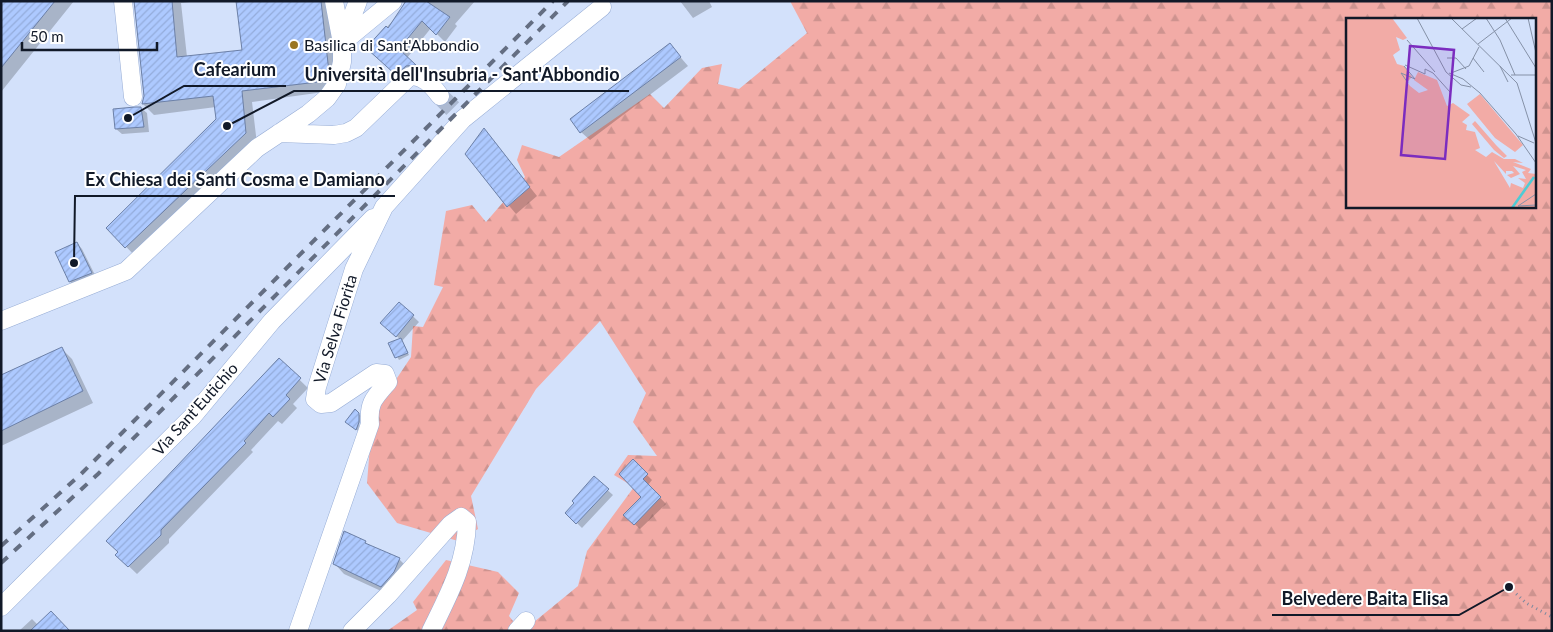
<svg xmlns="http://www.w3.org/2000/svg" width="1553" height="632" font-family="Lato,sans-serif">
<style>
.forest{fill:url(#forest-firs);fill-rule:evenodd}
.shadow{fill:#0003}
.building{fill:url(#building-hatch);stroke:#6c80a7}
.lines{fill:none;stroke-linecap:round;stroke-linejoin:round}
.minor-tunnel{stroke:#acb9d1;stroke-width:18;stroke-dasharray:18 9;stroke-linecap:butt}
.minor-casing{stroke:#96acd5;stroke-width:19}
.path{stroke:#7d899e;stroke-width:3;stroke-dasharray:1 4;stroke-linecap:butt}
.minor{stroke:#fff;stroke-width:18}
.rail{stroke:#646e82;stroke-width:4;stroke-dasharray:9 9;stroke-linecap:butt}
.poi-dot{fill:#9b7621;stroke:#fff;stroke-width:2}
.labels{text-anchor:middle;stroke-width:4;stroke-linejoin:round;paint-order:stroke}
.poi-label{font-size:16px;fill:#111928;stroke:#fff;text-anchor:start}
.street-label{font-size:16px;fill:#111928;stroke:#fff}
.inset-river{fill:none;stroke:#4ecbd5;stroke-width:2.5}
.inset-road{fill:none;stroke:#8591a7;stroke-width:1}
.view{fill:#7b2cbf;fill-opacity:0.15;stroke:#7b2cbf;stroke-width:2.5}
.inset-edge{fill:none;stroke:#111928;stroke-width:2.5}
.leader{fill:none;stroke:#111928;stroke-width:2}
.callout-dot{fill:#111928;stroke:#fff;stroke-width:2}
.callout-label{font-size:18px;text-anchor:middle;font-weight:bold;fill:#111928;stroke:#fff;stroke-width:4;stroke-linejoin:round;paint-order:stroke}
</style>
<defs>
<pattern id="forest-firs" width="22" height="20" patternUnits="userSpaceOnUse" patternTransform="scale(1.25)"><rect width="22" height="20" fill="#f2aba6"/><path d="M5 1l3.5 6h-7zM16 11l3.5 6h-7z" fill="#ce938f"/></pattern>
<pattern id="building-hatch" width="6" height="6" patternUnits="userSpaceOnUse" patternTransform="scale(1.25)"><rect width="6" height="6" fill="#adc9ff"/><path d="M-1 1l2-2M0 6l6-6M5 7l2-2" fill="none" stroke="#94acdb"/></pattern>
</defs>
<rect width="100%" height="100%" fill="#d3e1fb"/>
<!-- forest -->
<path class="forest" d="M790,1h762v630h-1029l55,-45 9,-35 47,-64 -20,-12 14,-20 29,1 -24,-34 13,-29 -46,-72 -64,68 -65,107 7,33 -20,12 -61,-18 -30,-40 4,-50 4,-22 36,-54 2,-31 10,1 20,-40 -9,-2 12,-74 26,-6 14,17 39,-45 -8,-17 5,-15 37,12 91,-63 14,14 38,-40 20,-4 -4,20 21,5 68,-56zM1347,19h187v187h-187z
M446,560l52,12 21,21 -10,23 12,15h-134l30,-21 -4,-8z"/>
<!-- shadow -->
<path class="shadow" d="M1,1h73l-73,91z
M135,1h63l-17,2 6,54 56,-6 -5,-50h92l8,89 -86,12 5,42 -120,114 -29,-30 110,-109 -2,-12 -62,8 -11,-11 2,-8z
M404,1h71l-20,23 2,2 -12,16 -14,-14 -24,30 15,15 -17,9 -38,-34 36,-38z
M680,1h29l3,6 -19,11z
M670,45l18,21 -98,74 -9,-8z
M141,108l6,5 2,19 -27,2 -6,-5z
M484,130l53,66 -21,18 -50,-60z
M77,243l5,6 15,30 -21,8 -6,-5 -13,-29z
M399,303l20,19 -17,19 7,14 -10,5 -9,-16 10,-5 -13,-11z
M61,348l11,11 21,44 -92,43v-69z
M279,360l29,28 -15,16 4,4 -15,16 -4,-3 -27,29 2,2 -84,87v4l-32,31 -20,-19z
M355,411l6,5 -3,15 -11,-10z
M633,461l19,19 -4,5 18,19 -26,25 -15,-14 18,-18z
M594,478l19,17 -31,33 -15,-15z
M365,542l5,5 29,12 10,10 -17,27 -48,-22 -10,-11z
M32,619l6,6 30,6h-49z"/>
<!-- building -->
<path class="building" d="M1,1h54l-54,67z
M134,1h38l5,56 65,-7 -6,-49h85l8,71 -3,9 -84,10 4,42 -121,115 -19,-20 110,-109 -3,-23 -71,8 2,-8z
M406,1h20l24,16 -14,18 -14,-14 -23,28 17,16 -10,1 -10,9 -30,-27 20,-22 2,2z
M670,43l11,14 -101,76 -10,-14z
M135,107h6l3,20 -29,2 -2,-20z
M484,128l46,59 -23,20 -42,-53z
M77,242l15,31 -23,9 -14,-30z
M399,302l15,13 -18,22 -16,-14z
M401,338l7,15 -13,5 -7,-15z
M62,347l21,44 -82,40v-56z
M279,358l22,20 -15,17 4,4 -17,18 -4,-4 -25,28 2,2 -85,87v5l-33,32 -13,-12 3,-3 -12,-11z
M355,409l4,4v9l-3,8 -11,-8z
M633,459l15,15 -5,5 18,18 -27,28 -11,-10 18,-18 -22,-23z
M594,476l15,13 -33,35 -11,-11 9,-10 -2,-2z
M344,531l22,10 -1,2 35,15 -6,14 -13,15 -48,-23z
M51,611l19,20h-40z"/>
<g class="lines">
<!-- minor-tunnel -->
<path class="minor-tunnel" d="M440,96l23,23"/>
<defs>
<path id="minor" d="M123,1l10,96
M342,43l51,-42
M342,43l16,-42
M279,133l55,2 12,-2 10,-5 54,-52c13,-1 22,9 30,20
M1,321l125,-50 131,-123 51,-34 19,-16 10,-14 5,-22v-19l-8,-42
M1,607l192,-191 79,-95 101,-103
M298,631l72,-207c-2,-21 4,-26 18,-42l-3,-8 -9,-1 -45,30 -10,1 -6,-5 2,-12 37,-118 30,-62 79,-88 139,-112
M352,631l36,-36 63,-71 10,-7 6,5c-1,42 -18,72 -36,109
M517,631l9,-10"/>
</defs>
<!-- minor casing -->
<use href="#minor" class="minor-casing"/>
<!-- path -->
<path class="path" d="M1509,587l17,16 26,14"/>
<!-- minor -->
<use href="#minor" class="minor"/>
<!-- rail -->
<path class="rail" d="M1,546l79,-71 473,-474
M1,563l97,-89 470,-473"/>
</g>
<!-- markers -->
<circle class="poi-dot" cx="294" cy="45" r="5"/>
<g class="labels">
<!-- poi labels -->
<g class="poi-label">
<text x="304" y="51">Basilica di Sant'Abbondio</text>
</g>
<!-- street labels -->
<g class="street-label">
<text transform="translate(335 329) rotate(-73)" y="6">Via Selva Fiorita</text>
<text transform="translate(195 409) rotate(-48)" y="6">Via Sant'Eutichio</text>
</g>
</g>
<!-- overview -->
<g transform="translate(1346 18)">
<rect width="190" height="190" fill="#d3e1fb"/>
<path d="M0,0h46l15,20 -4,2 -7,-3 4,13 -7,5 4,9 7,2 8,11 -5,5 3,4 9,7 9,-3 -14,-10 4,-8 19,8 10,26 6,-3 17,12 -8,7 5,3 -1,5 9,2 5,16 -5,2 11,7 6,-5 12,7h11l8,4 -10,-1 18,7 -3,4 8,1v34h-190zM148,143l12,13v-3h6l2,2 -7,2 4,3 9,-4 -7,-8 13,4 -4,2 4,7 -8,-1 7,5 -2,5 -12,-5 -1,5z" fill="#f2aba6" fill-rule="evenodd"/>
<path d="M134,76l43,51 -8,7 -20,-14 -28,-34zM129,103l21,24 11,11 -3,2 -10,-8 -22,-26z" fill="#f2aba6"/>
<path class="inset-river" d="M166,190l22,-31"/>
<path class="inset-road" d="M71,0l29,54 15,13 10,2M105,0l66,65 19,60M140,0l14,22 15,35M159,0l31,50M182,0l8,35M116,11l15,-11M61,22l28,32M132,26l34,-26M101,40h9l10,11M127,40l11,14M59,47l20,9v-5l8,4 17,19M58,48l11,13 -14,-6 7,10M154,48l8,16M103,55l14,6 17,14 36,41 20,29M105,55l18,-7 10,-19M165,57h25M172,118l16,7M190,176l-18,12 18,-1"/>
<path class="view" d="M64,28l44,4 -9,109 -44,-4z"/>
<rect width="190" height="190" class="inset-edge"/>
</g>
<!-- callouts -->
<path class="leader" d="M128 118L184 86H286M227 126L294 91H629M74 263L75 196H395M1509 587L1459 615H1272"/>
<g class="callout-dot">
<circle cx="128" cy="118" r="5"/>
<circle cx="227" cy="126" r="5"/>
<circle cx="74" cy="263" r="5"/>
<circle cx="1509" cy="587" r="5"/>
</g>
<g class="callout-label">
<text x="235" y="76">Cafearium</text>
<text x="462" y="81">Università dell'Insubria - Sant'Abbondio</text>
<text x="235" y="186">Ex Chiesa dei Santi Cosma e Damiano</text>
<text x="1365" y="605">Belvedere Baita Elisa</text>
</g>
<!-- border -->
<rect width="1553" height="632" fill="none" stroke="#111928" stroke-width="5"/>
<!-- scale -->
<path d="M22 42v8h135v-8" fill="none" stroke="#111928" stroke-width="2.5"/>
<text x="30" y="42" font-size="15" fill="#111928" stroke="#ffffff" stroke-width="4" paint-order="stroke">50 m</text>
</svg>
